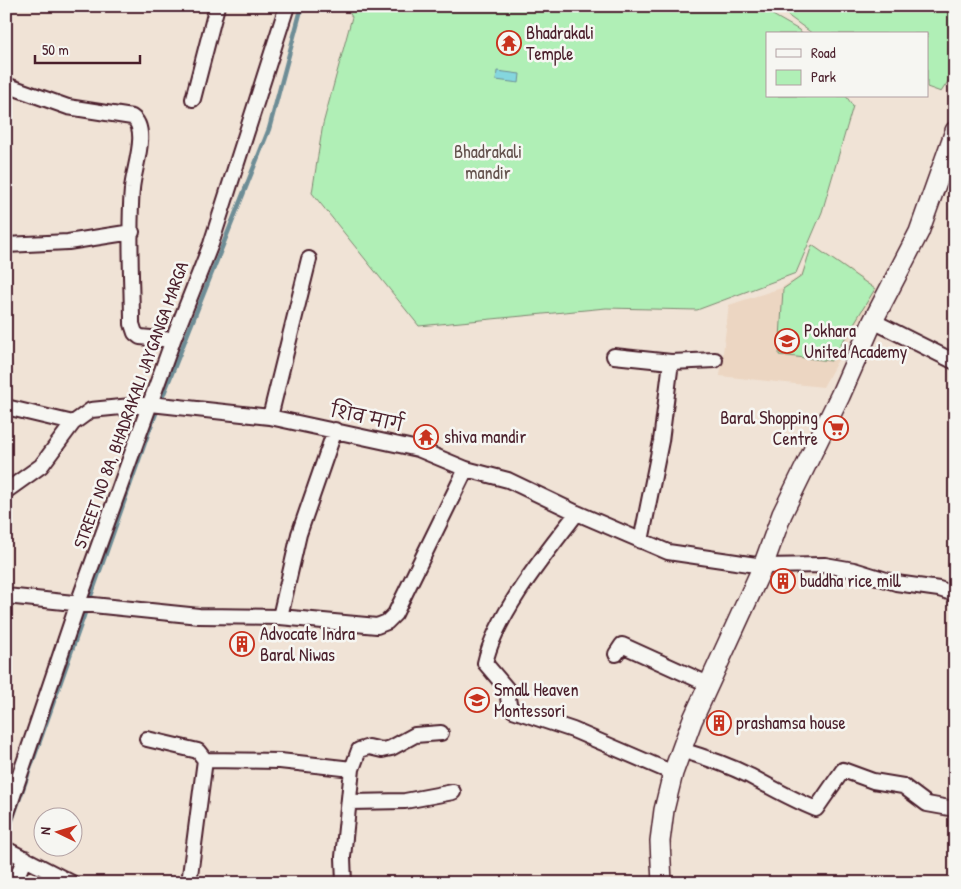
<svg xmlns="http://www.w3.org/2000/svg" width="961" height="889" font-family="'Patrick Hand','Playpen Sans Deva',sans-serif">
<style>
.built{fill:#ecd6c2}
.green{fill:#b0efb6;stroke:#7d8770}
.water{fill:#85d6de;stroke:#6d8d96}
.lines{fill:none;stroke-linecap:round;stroke-linejoin:round}
.stream{stroke:#6d8d96;stroke-width:4.5}
.street-casing{stroke:#4a1f2b;stroke-width:18}
.secondary-casing{stroke:#4a1f2b;stroke-width:22}
.street{stroke:#f6f6f2;stroke-width:14}
.secondary{stroke:#f6f6f2;stroke-width:19}
.labels{text-anchor:middle;stroke-width:5;stroke-linejoin:round;paint-order:stroke}
.poi-label{font-size:18px;fill:#4a1f2b;stroke:#f6f6f2;text-anchor:start}
.park-label{font-size:18px;fill:#64534e;stroke:#f6f6f2}
.street-label{font-size:18px;fill:#4a1f2b;stroke:#f6f6f2}
</style>
<rect width="100%" height="100%" fill="#f0e3d6"/>
<filter id="ink" filterUnits="userSpaceOnUse"><feTurbulence type="fractalNoise" baseFrequency=".02" numOctaves="2"/><feDisplacementMap in="SourceGraphic" scale="10" xChannelSelector="R" yChannelSelector="G"/><feConvolveMatrix kernelMatrix="1 2 1 2 8 2 1 2 1" color-interpolation-filters="sRGB"/></filter>
<g filter="url(#ink)">
<!-- built -->
<path class="built" d="M812,244l65,45 -54,98 -103,-11 9,-71 52,-17 20,-13z"/>
<!-- green -->
<path class="green" d="M345,6h412l42,24 3,4h-35v62h79l7,10 -31,106 -26,61 -99,37 -91,-2 -187,18 -107,-133 11,-69 29,-107z
M784,6h171v65l-14,21 -14,-5v-53h-114l-34,-25z
M812,245l63,44 -44,72 -52,-6 4,-66 19,-13z"/>
<!-- water -->
<path class="water" d="M497,71l23,3 -1,9 -23,-3z"/>
<g class="lines">
<!-- stream -->
<path class="stream" d="M6,837l143,-406 120,-302 33,-123"/>
<defs>
<path id="street" d="M6,85l62,22 64,10c18,12 1,53 0,72 -4,45 0,91 0,135l3,9 5,4 33,3
M193,99l24,-93
M6,245l62,-3 64,-10
M873,321l82,41
M614,356l57,6
M6,407l67,16
M270,417l39,-158
M6,491l35,-25 32,-43 18,-13 60,-6 119,13 148,32 48,20 42,11 69,33 91,39 95,14 62,-1 29,5 42,13 43,6 16,5
M577,513c-31,40 -81,101 -92,150l22,26 2,16 4,5 60,20 100,43
M641,541l20,-100 10,-79 44,-2
M6,596l193,20 81,1 97,9 10,-4 8,-8 71,-145
M280,617l19,-83 36,-104
M616,654l6,-9 86,39
M147,739l51,12 7,9 -16,123
M681,750c24,7 47,15 69,26 22,12 43,24 66,33l27,-39 30,11 30,5 24,18 28,5
M205,760l75,1 72,8
M350,802l55,-1 48,-9
M6,816l72,-213 95,-263 38,-96 76,-238
M6,849l66,34
M14,883l11,-25
M344,883l-1,-26 9,-88 7,-19 10,-3 13,3 9,-2 24,-13 26,-2"/>
<path id="secondary" d="M662,883l-2,-42 4,-31 9,-37 19,-52 71,-155 19,-52 58,-118 33,-75 46,-89 36,-101"/>
</defs>
<!-- street casing -->
<use href="#street" class="street-casing"/>
<!-- secondary casing -->
<use href="#secondary" class="secondary-casing"/>
<!-- street -->
<use href="#street" class="street"/>
<!-- secondary -->
<use href="#secondary" class="secondary"/>
</g>
</g>
<!-- icons -->
<defs>
<symbol id="temple-ring" viewBox="-11 -11 22 22"><circle r="9.5" fill="#f6f6f2" stroke="#c8321e" stroke-width="1.5"/><path d="M0-6L5-2H3V0L6.5 2.5H4V6H1.5V3h-3V6H-4V2.5H-6.5L-3 0V-2H-5Z" fill="#c8321e"/></symbol>
<symbol id="school-ring" viewBox="-11 -11 22 22"><circle r="9.5" fill="#f6f6f2" stroke="#c8321e" stroke-width="1.5"/><path d="M0-5L7-2L0 1L-7-2ZM-4 1L0 2.5L4 1V4Q0 6-4 4Z" fill="#c8321e"/></symbol>
<symbol id="supermarket-ring" viewBox="-11 -11 22 22"><circle r="9.5" fill="#f6f6f2" stroke="#c8321e" stroke-width="1.5"/><path d="M-6-5.5h2.5l.6 2H6L4.5 2H-2.5L-4.4-4H-6ZM-1.5 3.2a1.3 1.3 0 1 0 .1 0ZM3 3.2a1.3 1.3 0 1 0 .1 0Z" fill="#c8321e"/></symbol>
<symbol id="building-ring" viewBox="-11 -11 22 22"><circle r="9.5" fill="#f6f6f2" stroke="#c8321e" stroke-width="1.5"/><path d="M-4-6H4V6H1V3H-1V6H-4ZM-2.5-4.3h1.7v1.8h-1.7ZM.8-4.3h1.7v1.8H.8ZM-2.5-1h1.7V.8h-1.7ZM.8-1h1.7V.8H.8Z" fill="#c8321e"/></symbol>
</defs>
<g fill-rule="evenodd">
<use href="#temple-ring" x="495" y="29" width="28" height="28"/>
<use href="#school-ring" x="773" y="327" width="28" height="28"/>
<use href="#supermarket-ring" x="822" y="414" width="28" height="28"/>
<use href="#temple-ring" x="412" y="423" width="28" height="28"/>
<use href="#building-ring" x="769" y="567" width="28" height="28"/>
<use href="#building-ring" x="228" y="630" width="28" height="28"/>
<use href="#school-ring" x="463" y="686" width="28" height="28"/>
<use href="#building-ring" x="705" y="709" width="28" height="28"/>
</g>
<g class="labels">
<!-- poi labels -->
<g class="poi-label">
<text x="526" y="39">Bhadrakali<tspan x="526" dy="21">Temple</tspan></text>
<text x="804" y="337">Pokhara<tspan x="804" dy="21">United Academy</tspan></text>
<text x="818" y="424" text-anchor="end">Baral Shopping<tspan x="818" dy="21">Centre</tspan></text>
<text x="444" y="443">shiva mandir</text>
<text x="800" y="587">buddha rice mill</text>
<text x="260" y="640">Advocate Indra<tspan x="260" dy="21">Baral Niwas</tspan></text>
<text x="494" y="696">Small Heaven<tspan x="494" dy="21">Montessori</tspan></text>
<text x="736" y="729">prashamsa house</text>
</g>
<!-- park labels -->
<g class="park-label">
<text x="488" y="158">Bhadrakali<tspan x="488" dy="21">mandir</tspan></text>
</g>
<!-- street labels -->
<g class="street-label">
<text transform="translate(131 405) rotate(-70)" y="6">STREET NO 8A, BHADRAKALI JAYGANGA MARGA</text>
<text transform="translate(367 418) rotate(12)" y="6">शिव मार्ग</text>
</g>
</g>
<!-- margin -->
<rect width="961" height="889" fill="none" stroke="#f6f6f2" stroke-width="25"/>
<rect x="12" y="12" width="936" height="864" fill="none" stroke="#4a1f2b" stroke-width="2" filter="url(#ink)"/>
<!-- legend -->
<rect x="766" y="32" width="162" height="65" fill="#f6f6f2" stroke="#b1a0a2"/>
<rect x="776" y="49" width="25" height="8" fill="#f6f6f2" stroke="#b1a0a2"/>
<text x="811" y="58" font-size="15" fill="#4a1f2b">Road</text>
<rect x="776" y="70" width="25" height="15" fill="#b0efb6" stroke="#b1a0a2"/>
<text x="811" y="82" font-size="15" fill="#4a1f2b">Park</text>
<!-- north arrow -->
<g transform="translate(58 832) rotate(275)"><circle r="24" fill="#f6f6f2" stroke="#b1a0a2"/>
<path d="M0-4L9 19L0 12L-9 19Z" fill="#c8321e"/>
<text y="-8" font-size="14" font-weight="bold" text-anchor="middle" fill="#4a1f2b">N</text>
</g>
<!-- scale -->
<path d="M35 55v8h105v-8" fill="none" stroke="#4a1f2b" stroke-width="2.5"/>
<text x="42" y="55" font-size="15" fill="#4a1f2b" stroke="#f6f6f2" stroke-width="4" paint-order="stroke">50 m</text>
</svg>
